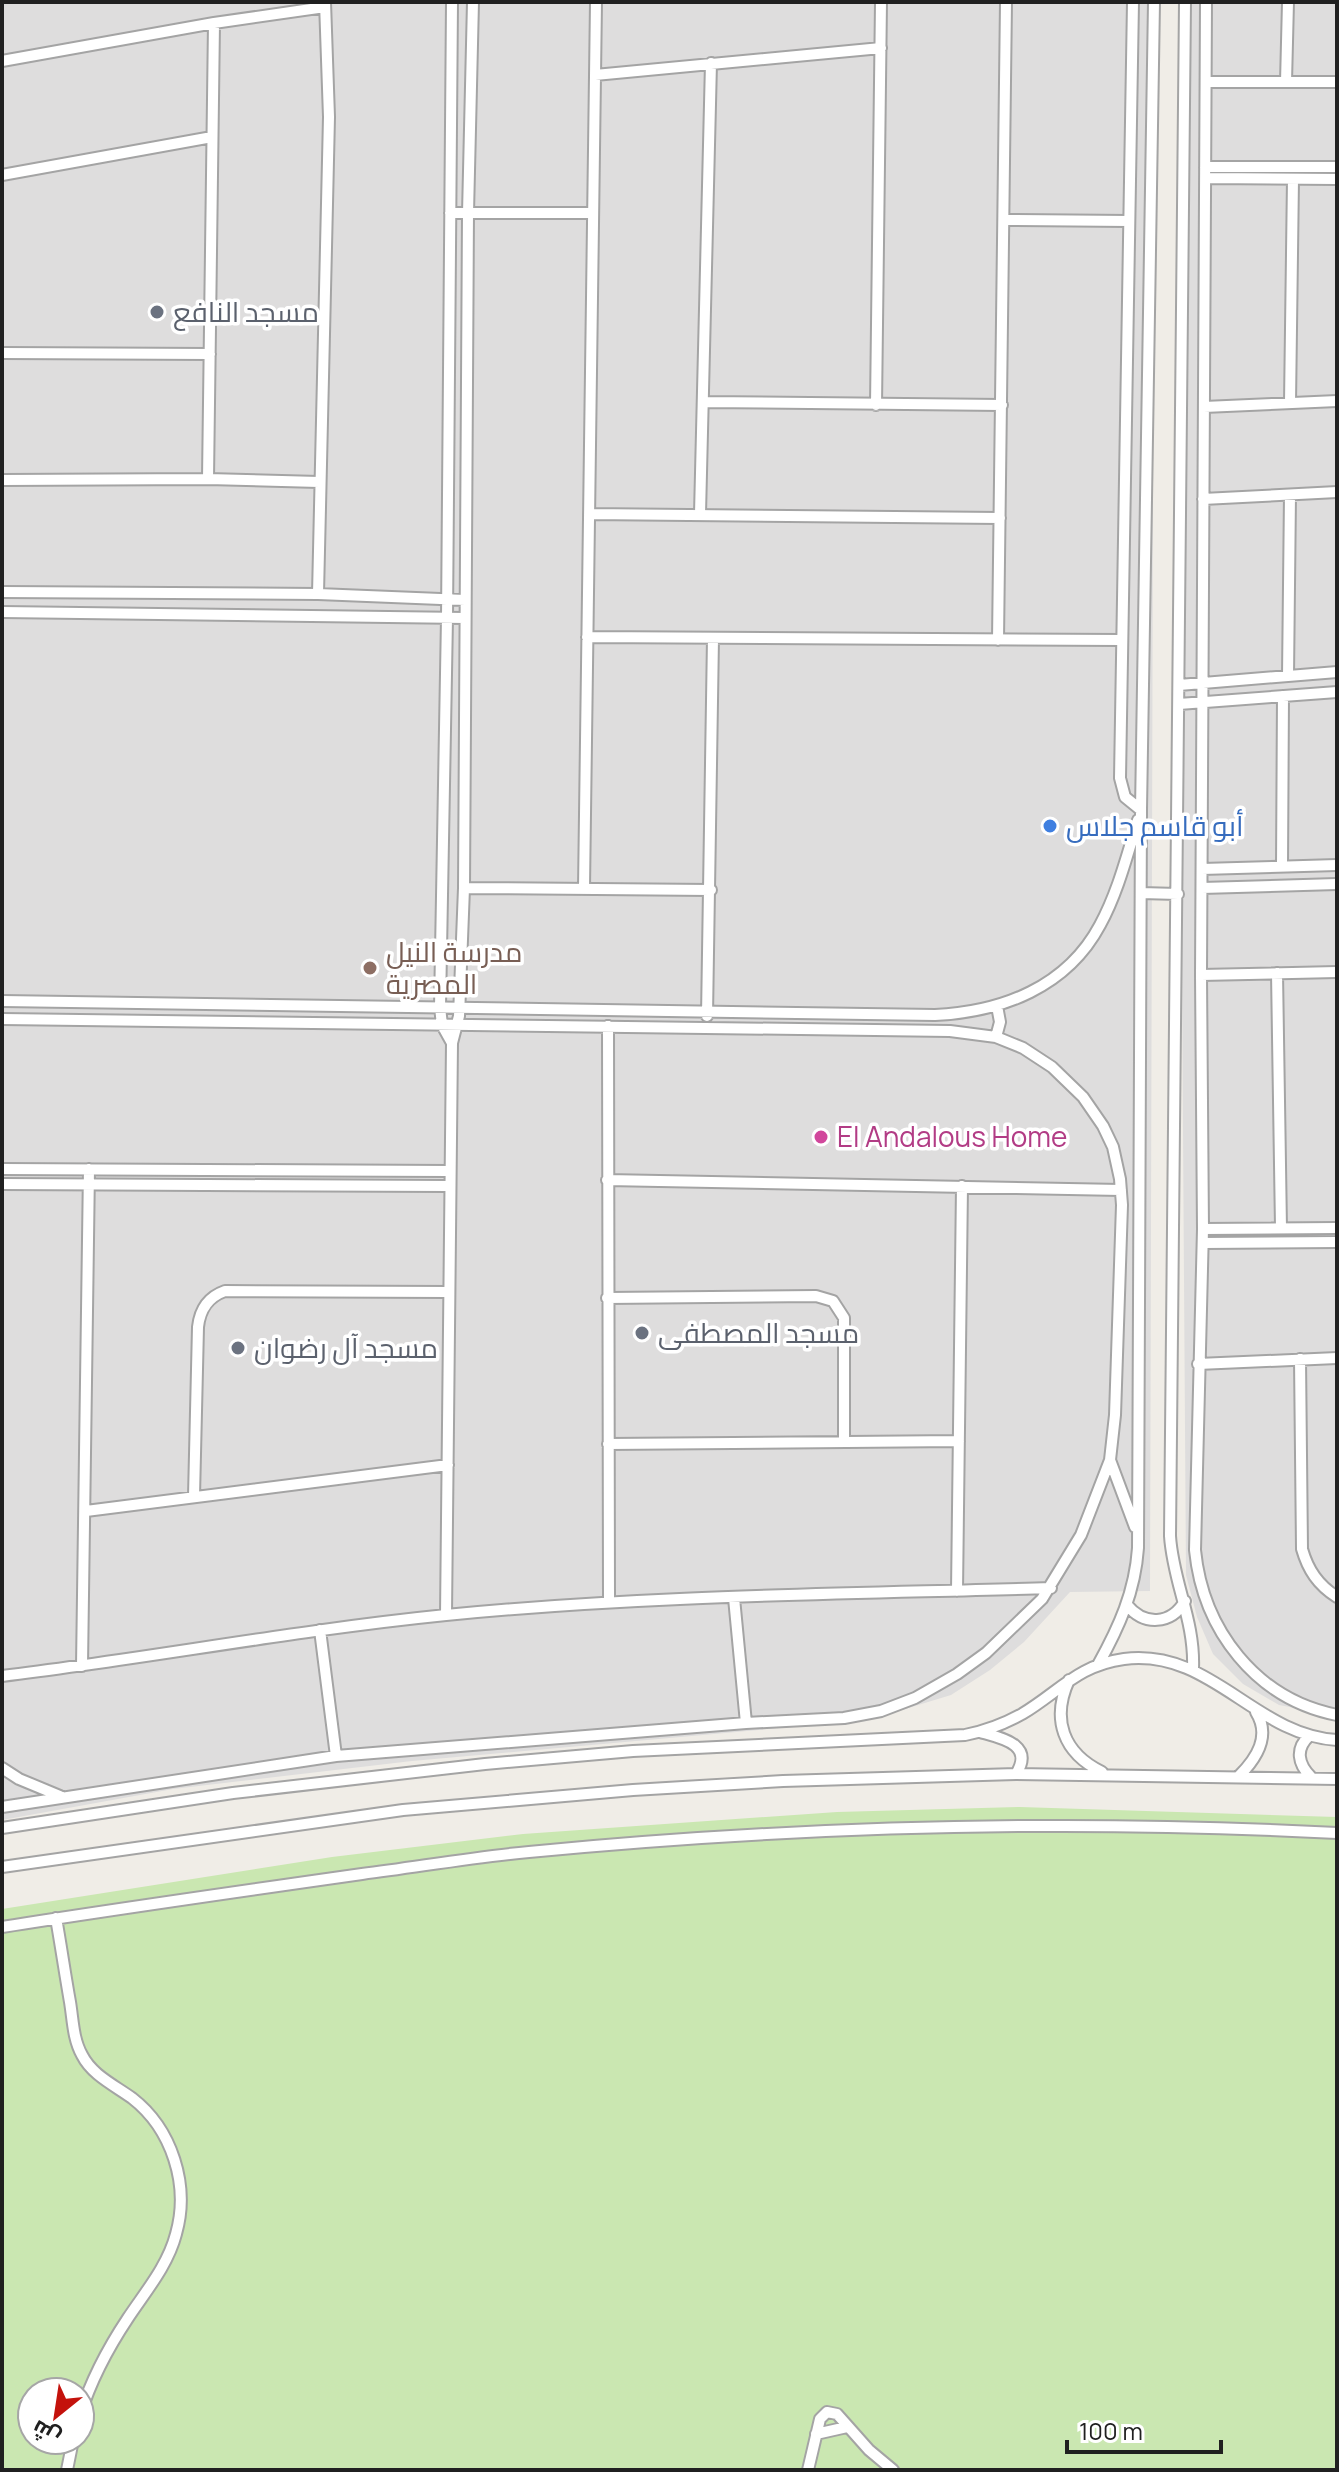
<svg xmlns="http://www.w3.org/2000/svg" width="1339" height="2472" font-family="Manrope,Cairo,sans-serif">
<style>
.residential{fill:#dedddd}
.grass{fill:#cae7b1;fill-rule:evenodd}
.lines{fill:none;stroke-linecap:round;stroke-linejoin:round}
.minor-casing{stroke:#a4a4a4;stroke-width:14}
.minor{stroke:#fff;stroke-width:10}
.worship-dot{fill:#6b7280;stroke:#fff;stroke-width:3}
.shop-dot{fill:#3f7fe0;stroke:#fff;stroke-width:3}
.education-dot{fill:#8d6e63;stroke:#fff;stroke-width:3}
.hotel-dot{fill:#d1479c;stroke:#fff;stroke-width:3}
.labels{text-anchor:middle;stroke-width:7;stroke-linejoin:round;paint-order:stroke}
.worship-label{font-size:28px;fill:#5b616d;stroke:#fff;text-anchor:start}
.shop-label{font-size:28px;fill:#366cbe;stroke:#fff;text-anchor:start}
.education-label{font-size:28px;fill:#785e54;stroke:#fff;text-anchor:start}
.hotel-label{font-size:28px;fill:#b23c85;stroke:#fff;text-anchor:start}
</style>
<rect width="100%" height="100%" fill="#f0ede7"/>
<!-- residential -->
<path class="residential" d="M2,2h1146l6,125 -4,1464 -80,1 -46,50 -34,28 -39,25 -82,25 -457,41 -239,28 -171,31z
M1185,2h152v1714l-58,-11 -36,-21 -30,-30 -16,-37 -11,-42 -6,-889z"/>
<!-- grass -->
<path class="grass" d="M1020,1807l317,10v653h-1335v-561l330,-52 191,-23 314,-22zM32,2392h48v48h-48z"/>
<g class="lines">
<defs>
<path id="minor" d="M1133,2l-13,776 5,19 16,13
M1185,2l-15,1534c3,47 25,84 23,133
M1206,2l-5,973 2,254 -8,321c8,80 61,149 142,165
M2,61l212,-38 111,-16
M595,75l286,-27
M1206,82h131
M1286,82l2,-80
M1205,167h132
M2,175l210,-38
M1205,178l132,1
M450,213h143
M1004,220l125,1
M2,353l208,1
M703,402l299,3
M1290,403l3,-224
M876,405l5,-403
M1204,407l133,-6
M208,479l6,-456
M2,480l206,-1 111,3
M1203,499l134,-7
M589,514l411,4
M700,514l11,-451
M2,592l316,2 147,6
M318,594l11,-477 -4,-115
M2,612l463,6
M587,637l535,3
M998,640l8,-638
M1288,676l2,-181
M1179,685l158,-13
M1179,704l158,-12
M1282,867l1,-171
M1202,869l135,-4
M464,888l247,2
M584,888l12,-886
M1202,888l135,-4
M1141,893l37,1
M1277,973l4,255
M1201,975l136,-3
M2,1001l933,14c67,-3 132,-28 165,-90 18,-33 27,-70 38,-105
M707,1016l6,-378
M2,1019l948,12 46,6 27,11 29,19 31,30 20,29 10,21 7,32 2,26 -7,210 -5,45 25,67
M608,1026l1,575
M996,1037l4,-15 -3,-16
M452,1043l-10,-18 -2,-18 7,-389 5,-616
M2,1169l448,2
M607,1180l514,10
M2,1184l448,2
M1203,1229l134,-1
M1203,1243l134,-1
M607,1298l209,-2 17,5 11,17v123
M1300,1359l2,190c6,21 16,36 35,48
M1198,1364l139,-6
M608,1444l351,-3
M194,1496l4,-169c2,-18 10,-30 27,-36l224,1
M86,1511l362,-46
M957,1591l5,-405
M734,1598l12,125
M1127,1605c17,21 44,20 58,-4
M446,1615l6,-572 7,-27 5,-128 4,-675 5,-211
M320,1630l16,126
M1098,1665c21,-38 37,-73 40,-117l3,-738 13,-808
M82,1666l7,-497
M2,1676c148,-18 295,-46 444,-61 201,-20 403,-21 605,-27
M1069,1680c-18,39 -6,73 33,92
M980,1732c21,6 55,12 36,42
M1309,1736c-14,13 -11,28 2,41
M2,1768l17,11 41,17
M1239,1776c18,-18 32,-40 17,-64
M2,1807l334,-51 410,-33 98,-5 37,-7 34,-13 42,-24 29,-21 56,-54 39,-64 29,-75
M2,1828l231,-35 252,-29 148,-13 332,-16c20,-4 39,-11 57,-21 37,-22 56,-49 102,-55 87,-11 130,76 213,81
M2,1867l401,-57 230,-20 150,-9 233,-7 321,5
M56,1918c5,28 9,56 14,84 3,18 3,37 12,53 10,20 32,30 50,43 40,31 58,87 44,136 -8,31 -30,57 -48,84 -20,30 -37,62 -48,97
M2,1927c120,-19 240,-36 360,-53 56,-7 111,-17 167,-22 268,-26 539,-33 808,-19
M816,2434l31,-7
M67,2470l6,-30
M808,2470l12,-51 7,-7 10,2 32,36 24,20"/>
</defs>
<!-- minor casing -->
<use href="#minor" class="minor-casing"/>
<!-- minor -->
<use href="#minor" class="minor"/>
</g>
<!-- markers -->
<g class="worship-dot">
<circle cx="157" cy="312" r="8"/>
<circle cx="642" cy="1333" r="8"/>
<circle cx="238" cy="1348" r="8"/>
</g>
<circle class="shop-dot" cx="1050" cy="826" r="8"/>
<circle class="education-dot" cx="370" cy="968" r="8"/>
<circle class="hotel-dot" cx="821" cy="1137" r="8"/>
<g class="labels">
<!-- worship labels -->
<g class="worship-label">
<text x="173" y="322">مسجد النافع</text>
<text x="658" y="1343">مسجد المصطفى</text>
<text x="254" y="1358">مسجد آل رضوان</text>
</g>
<!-- shop labels -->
<g class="shop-label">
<text x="1066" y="836">أبو قاسم جلاس</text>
</g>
<!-- education labels -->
<g class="education-label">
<text x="386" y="962">مدرسة النيل<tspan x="386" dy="32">المصرية</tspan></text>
</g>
<!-- hotel labels -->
<g class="hotel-label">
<text x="837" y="1147">El Andalous Home</text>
</g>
</g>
<!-- border -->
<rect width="1339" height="2472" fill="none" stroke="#202020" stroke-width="8"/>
<!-- north arrow -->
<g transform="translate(56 2416) rotate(210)"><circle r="38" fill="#ffffff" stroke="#a6a6a6" stroke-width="2"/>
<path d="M0-6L14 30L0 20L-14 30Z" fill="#c4120c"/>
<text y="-12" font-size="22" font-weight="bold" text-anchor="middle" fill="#202020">ش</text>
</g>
<!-- scale -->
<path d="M1067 2440v12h154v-12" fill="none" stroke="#202020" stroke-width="4"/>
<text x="1079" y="2440" font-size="24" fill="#202020" stroke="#ffffff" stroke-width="6" paint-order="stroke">100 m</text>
</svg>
